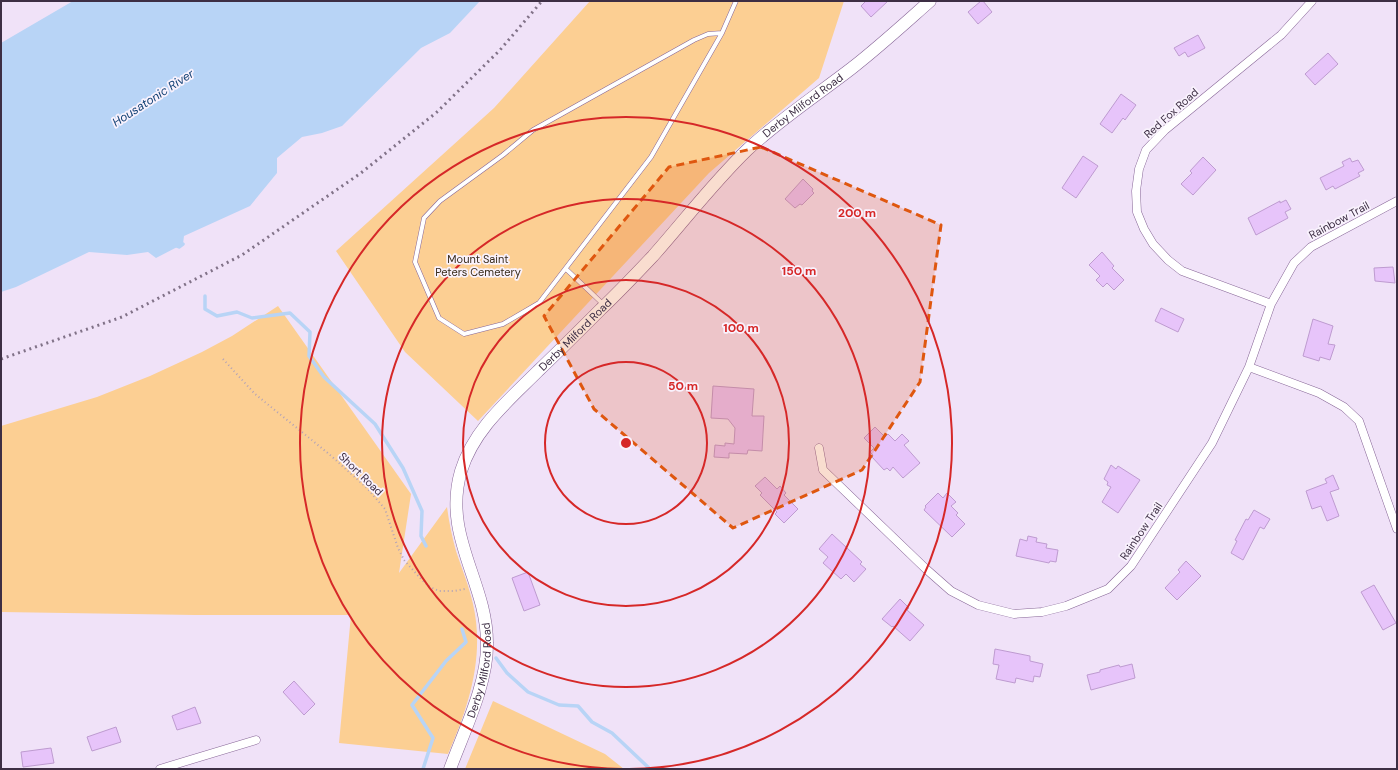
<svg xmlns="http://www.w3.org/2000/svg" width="1398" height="770" font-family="'DM Sans',sans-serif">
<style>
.green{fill:#fccf93}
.water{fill:#b8d4f6}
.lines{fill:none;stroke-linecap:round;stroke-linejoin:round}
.stream{stroke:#b8d4f6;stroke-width:3.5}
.building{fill:#e7c4fa;stroke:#be9bd0}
.lane-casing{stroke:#876697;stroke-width:5}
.street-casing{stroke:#876697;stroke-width:9}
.secondary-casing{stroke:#876697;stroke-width:13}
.path{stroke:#b1a2b8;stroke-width:2;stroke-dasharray:1 3;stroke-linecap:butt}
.lane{stroke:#fff;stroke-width:4}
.street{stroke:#fff;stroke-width:8}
.secondary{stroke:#fff;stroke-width:12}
.rail{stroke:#817288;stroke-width:3;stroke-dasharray:2 4;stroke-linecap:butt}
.marked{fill:#df570f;fill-opacity:0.2;stroke:#df570f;stroke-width:3;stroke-dasharray:8 5;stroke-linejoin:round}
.ring{fill:none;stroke:#d62828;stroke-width:2}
.labels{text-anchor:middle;stroke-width:3.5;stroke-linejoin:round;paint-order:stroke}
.street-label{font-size:11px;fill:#3d2e44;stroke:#f9f2fd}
.park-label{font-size:11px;fill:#382b1a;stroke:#f9f2fd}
.water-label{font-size:12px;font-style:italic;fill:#0f3f73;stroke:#f9f2fd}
.centre{fill:#d62828;stroke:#f9f2fd;stroke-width:2}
.ring-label{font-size:12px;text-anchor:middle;font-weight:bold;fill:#d62828;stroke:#f9f2fd;stroke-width:3.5;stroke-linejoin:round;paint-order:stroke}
</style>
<rect width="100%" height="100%" fill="#f0e2f8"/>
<!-- green -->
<path class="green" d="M590,1h254l-25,77 -110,95 -231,248 -73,-69 -69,-101 158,-143z
M278,306l133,188 -12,79 48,-66c2,15 5,30 9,44 6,18 13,35 17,53 12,52 -4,102 -25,150l-109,-11 12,-128h-156l-194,-3v-186l96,-29 53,-21 52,-24 30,-16z
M493,701l112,53 19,15h-159z"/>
<!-- water -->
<path class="water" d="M73,1h407l-30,32 -29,15 -79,78 -20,7 -20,4 -25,21v15l-27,33 -66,30 -1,8 -27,14 -8,-6 -21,3 -38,-3 -73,35 -15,5v-249z"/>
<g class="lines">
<!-- stream -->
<path class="stream" d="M174,245l5,2 4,-3
M205,296v13l12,7 20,-4 15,6 38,-5 20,19 -1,24 15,21 51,47 28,44 19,43 -1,25 5,10
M496,658l11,15 21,19 31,13 19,1 14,16 20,11 38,36
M423,769l10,-31 -21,-33 34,-44 20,-19 -4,-13"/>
</g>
<!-- building -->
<path class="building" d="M866,1h22l-17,16 -10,-11z
M981,1h2l9,11 -14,12 -10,-12z
M1198,35l7,13 -17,9 -3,-5 -6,4 -5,-8z
M1328,53l10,11 -23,21 -10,-11z
M1121,94l15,11 -11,15 -2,-2 -11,15 -12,-9z
M1083,156l15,10 -22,32 -14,-10z
M1203,157l13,13 -23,25 -12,-11 11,-11 -2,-2z
M1350,158l2,4 6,-2 6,10 -6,3 2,3 -25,13 -2,-3 -7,4 -6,-12 24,-12 -2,-4z
M803,179l10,10 -1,2 2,2 -12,12 -2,-1 -5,4 -10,-9z
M1286,200l5,9 -6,3 3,6 -32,17 -8,-17 32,-17v2z
M1102,252l12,14 -2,2 12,12 -10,10 -7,-7 -4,4 -7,-7 4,-4 -11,-11z
M1393,267l2,16 -20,-2 -1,-13z
M1161,308l23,11 -6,13 -23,-11z
M1313,319l20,7 -5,18 7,1 -5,15 -10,-3 -1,4 -16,-5z
M713,386l41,3 -2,27h12l-2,35 -14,-1 -1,4 -18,-1v5l-15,-1 1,-12 10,1v-3l9,1 1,-16 -7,-9 -17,-1z
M875,427l10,10 3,-3 7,7 7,-7 7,7 -5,4 16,18 -17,15 -10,-11 -3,4 -3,-3 -3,2 -12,-13 1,-2 -3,-3 4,-4 -10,-10z
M1111,465l5,4 2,-3 22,14 -22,33 -16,-11 9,-15 -4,-2 1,-3 -4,-3z
M1333,475l6,14 -9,3 9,24 -12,5 -6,-15 -9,3 -6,-18 21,-8 -2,-4z
M765,477l12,12 3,-3 6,7 -2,2 14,14 -14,14 -9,-9 2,-2 -17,-17 2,-2 -7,-7z
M938,493l5,5 4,-5 9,9 -5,4 7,7 -2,2 9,9 -13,13 -28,-27 2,-3 -1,-1z
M1254,510l16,9 -6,10 -4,-2 -17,33 -12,-7 6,-12 -2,-1 11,-21 2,1z
M832,534l30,28 -2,2 6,5 -12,13 -8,-8 -5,5 -18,-16 5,-6 -9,-8z
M1028,536l9,2 -1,4 11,2 -1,4 12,2 -2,12 -6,-1 -1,2 -33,-7 4,-17 7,2z
M1186,561l15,15 -24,24 -12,-12 15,-16 -2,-2z
M528,572l12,33 -16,6 -12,-33z
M1374,585l22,38 -13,7 -22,-38z
M900,599l9,9 -2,2 17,15 -14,16 -17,-15 -1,1 -10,-8z
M995,649l35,7v5l13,3 -3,13 -6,-1 -1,6 -17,-4 -1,5 -19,-4 3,-14 -6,-1z
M1132,664l3,14 -44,12 -4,-15 13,-3v-2l19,-5 1,2z
M294,681l21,23 -11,11 -21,-23z
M195,707l6,16 -24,7 -5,-14z
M116,727l5,15 -29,9 -5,-14z
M51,748l3,15 -31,4 -2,-15z"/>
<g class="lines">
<defs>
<path id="lane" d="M722,33l-14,1 -14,6 -161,90 -30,25 -63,46 -16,17 -9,44 24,56 25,16 39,-10 36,-21 112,-146 71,-124 14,-32
M566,269l37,35"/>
<path id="street" d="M1271,304l-89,-33 -14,-11 -15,-16 -9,-15 -7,-17 -1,-21 3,-22 7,-19 19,-20 116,-95 31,-34
M1249,367l70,26 25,14 15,14 38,108
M819,448l4,22 103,99 25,22 27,14 36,9 28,-2 24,-6 42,-17 23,-23 81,-123 37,-76 22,-63 23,-41 17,-16 86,-46
M160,769l96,-29"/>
<g id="secondary">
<path id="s1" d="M450,769c14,-38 38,-86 37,-126 0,-61 -45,-107 -26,-172 13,-42 47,-70 77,-100 22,-21 42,-41 63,-62 18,-17 35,-35 52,-53 31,-35 60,-73 94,-106 32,-30 70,-55 105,-82 27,-21 52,-44 78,-67"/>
</g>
</defs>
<!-- lane casing -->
<use href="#lane" class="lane-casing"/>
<!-- street casing -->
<use href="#street" class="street-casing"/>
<!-- secondary casing -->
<use href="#secondary" class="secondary-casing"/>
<!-- path -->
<path class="path" d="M223,359l32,35 74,60 38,34 18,21 13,39 6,12 18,20 8,7 9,4h15l11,-2"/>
<!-- lane -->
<use href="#lane" class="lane"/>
<!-- street -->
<use href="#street" class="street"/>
<!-- secondary -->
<use href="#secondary" class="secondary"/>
<!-- rail -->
<path class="rail" d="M1,359l121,-42 120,-62 119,-82 76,-61 63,-62 42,-49"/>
</g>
<!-- marked area -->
<path class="marked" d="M761,147l180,78 -21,157 -58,88 -129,58 -139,-119 -50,-93 125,-149z"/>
<!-- distance rings -->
<g class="ring">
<circle cx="626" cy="443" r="81"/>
<circle cx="626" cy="443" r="163"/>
<circle cx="626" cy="443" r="244"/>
<path d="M623 769A326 326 0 1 1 629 769"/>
</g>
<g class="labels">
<!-- street labels -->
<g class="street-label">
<text dy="4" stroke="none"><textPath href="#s1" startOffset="812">Derby Milford Road</textPath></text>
<text transform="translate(1171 113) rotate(-42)" y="4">Red Fox Road</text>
<text transform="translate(1339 220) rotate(-28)" y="4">Rainbow Trail</text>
<text dy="4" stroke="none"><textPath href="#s1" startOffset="488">Derby Milford Road</textPath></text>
<text transform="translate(361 474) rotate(44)" y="4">Short Road</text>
<text transform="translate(1141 531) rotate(-56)" y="4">Rainbow Trail</text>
<text dy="4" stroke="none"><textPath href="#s1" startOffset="104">Derby Milford Road</textPath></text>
</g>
<!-- park labels -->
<g class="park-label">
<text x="478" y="263">Mount Saint<tspan x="478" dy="13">Peters Cemetery</tspan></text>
</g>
<!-- water labels -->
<g class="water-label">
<text transform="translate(153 98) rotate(-33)" y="4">Housatonic River</text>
</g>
</g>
<circle cx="626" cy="443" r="6" class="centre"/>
<g class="ring-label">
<text x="857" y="217">200 m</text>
<text x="799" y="275">150 m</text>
<text x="741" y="332">100 m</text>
<text x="683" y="390">50 m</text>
</g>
<!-- border -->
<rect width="1398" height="770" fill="none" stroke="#3d2e44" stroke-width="4"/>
</svg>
